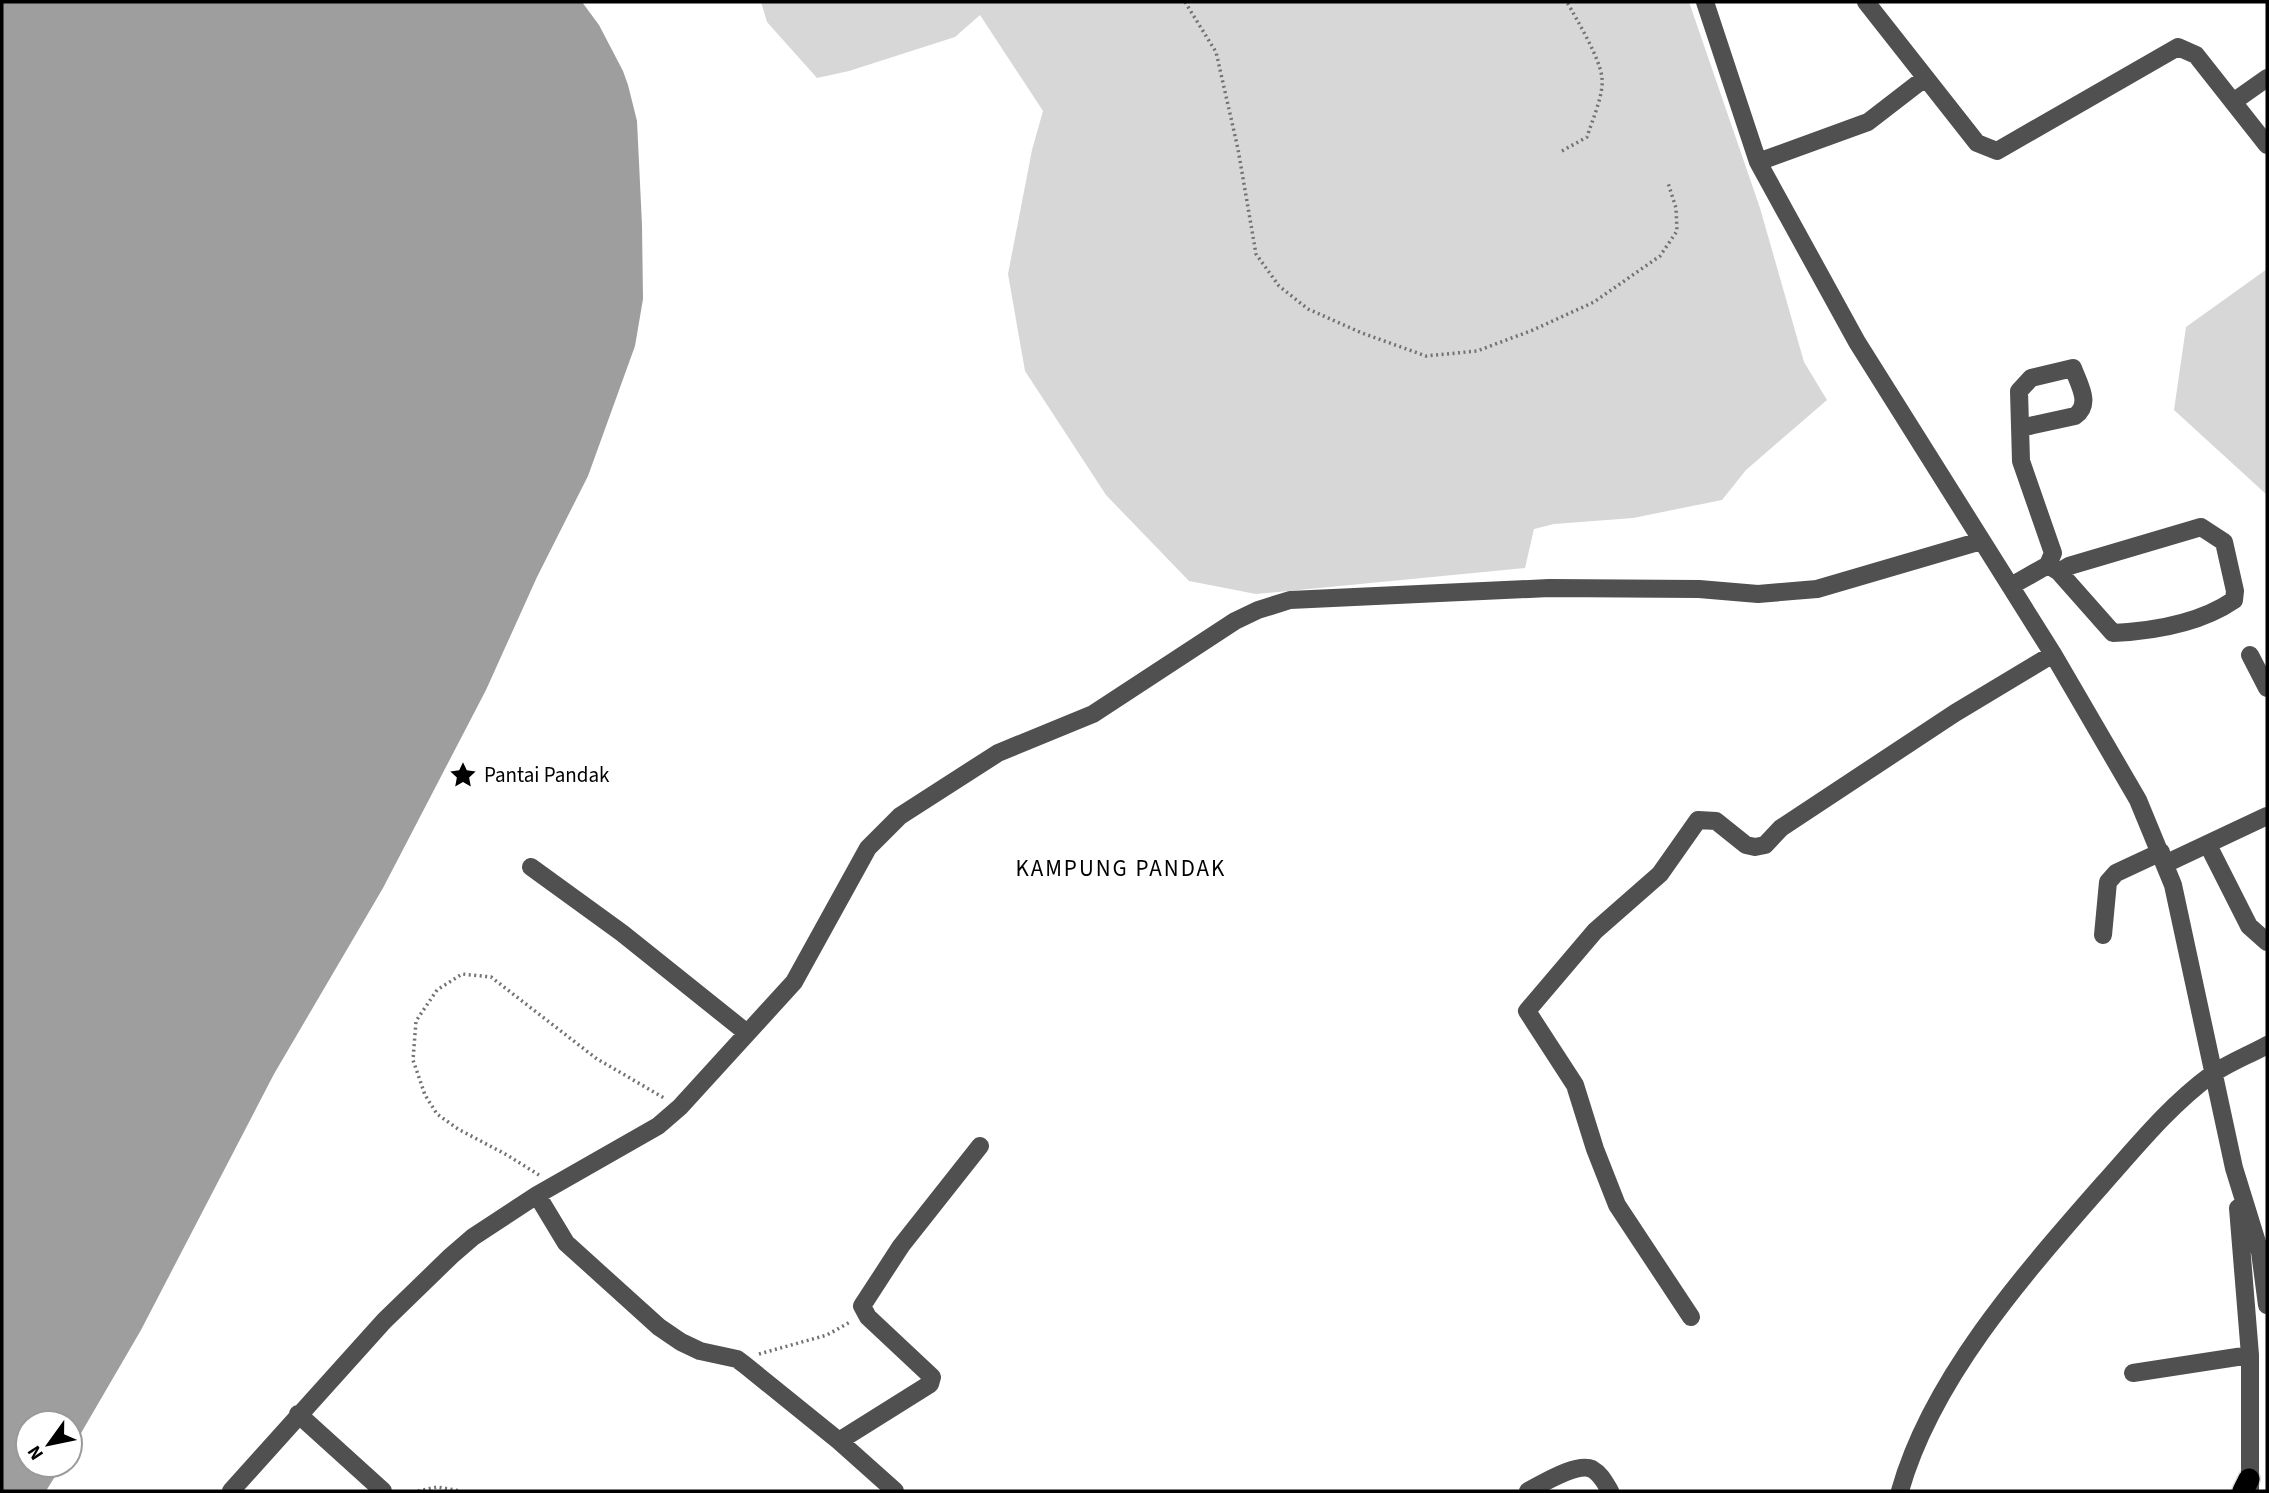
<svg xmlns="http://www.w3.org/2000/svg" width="2269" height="1493" font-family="'Source Sans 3',sans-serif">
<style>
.green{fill:#d7d7d7}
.water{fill:#9e9e9e}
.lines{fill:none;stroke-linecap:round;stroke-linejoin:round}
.highway-casing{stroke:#dbdbdb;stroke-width:24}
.path{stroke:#727272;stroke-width:3.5;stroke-dasharray:2 3.5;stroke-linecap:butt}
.minor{stroke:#505050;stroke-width:18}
.highway{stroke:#000;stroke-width:21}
.labels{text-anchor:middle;stroke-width:7;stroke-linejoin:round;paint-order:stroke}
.poi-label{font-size:21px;fill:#000;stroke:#fff;text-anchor:start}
.neighbourhood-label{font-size:23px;letter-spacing:2px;fill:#000;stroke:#fff}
</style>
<rect width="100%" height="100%" fill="#fff"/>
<!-- green -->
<path class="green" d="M761,2h928l71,206 44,154 23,38 -81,70 -24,30 -89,18 -79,6 -20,5 -9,39 -269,26 -67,-13 -83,-86 -81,-124 -17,-97 24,-124 11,-39 -63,-96 -25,22 -106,34 -32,7 -50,-56z
M2267,269v226l-93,-85 12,-83z"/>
<!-- water -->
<path class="water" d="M2,2h580l17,23 24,46 5,14 9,36 5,104 1,74 -8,47 -47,130 -51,101 -51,113 -103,198 -109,186 -133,256 -71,122v-29h-42v42h34l-16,26h-44z"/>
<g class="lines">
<defs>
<path id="highway" d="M2243,1491l6,-12"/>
</defs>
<!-- highway casing -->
<use href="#highway" class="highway-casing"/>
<!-- path -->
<path class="path" d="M1185,2l31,50 22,97 18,105 23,32 29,23 54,24 64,23 51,-5 56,-21 61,-28 66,-46 17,-25 -1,-23 -8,-25
M1562,151l25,-14c5,-16 17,-43 15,-59 -2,-20 -25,-58 -35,-76
M539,1175l-32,-20 -49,-26 -21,-15 -12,-19 -12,-35 3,-39 21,-31 25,-16 29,3 106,82 69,40
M759,1354l68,-19 23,-13
M418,1491l19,-4 24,4"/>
<!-- minor -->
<path class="minor" d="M1705,2l53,160 99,180 196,312 85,146 35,85 61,283 26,84 7,53
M1866,2l111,141 20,8 181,-104 18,8 71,90
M2233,102l34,-24
M1758,162l110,-40 57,-44
M2048,565l11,7 54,61c41,-2 86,-9 121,-33l1,-9 -11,-49 -23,-15 -132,39 -10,6
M2011,586l37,-21 5,-12 -32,-92 -2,-70 12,-13 42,-10c6,17 19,36 2,48l-55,12
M2250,655l17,33
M2208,845l41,81 18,16
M2165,864l102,-48
M531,867l91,66 125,100
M2103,935l5,-53 8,-9 45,-21
M537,1195l29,48 93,84 22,15 19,9 37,8 8,6 94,76 56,50
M2238,1208l12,147v136
M1691,1317l-74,-112 -22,-56 -20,-64 -48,-74 68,-80 65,-57 38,-54 18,1 30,24 9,2 10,-2 16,-17 174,-115 98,-59
M2133,1373l117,-18
M298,1414l85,77
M839,1441l91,-57 2,-7 -64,-60 -6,-11 39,-60 79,-100
M231,1491l153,-170 67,-65 22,-19 64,-42 121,-69 22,-19 114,-125 74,-134 32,-32 98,-63 95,-39 142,-93 23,-11 32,-10 259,-12 150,1 59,5 59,-5 164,-48
M1528,1491c14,-7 49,-29 64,-22 9,5 13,14 18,22
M1900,1491c32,-114 126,-219 203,-307 34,-38 66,-78 108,-109 17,-12 38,-20 56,-30"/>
<!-- highway -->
<use href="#highway" class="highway"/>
</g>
<!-- icons -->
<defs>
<symbol id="sight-bare" viewBox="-9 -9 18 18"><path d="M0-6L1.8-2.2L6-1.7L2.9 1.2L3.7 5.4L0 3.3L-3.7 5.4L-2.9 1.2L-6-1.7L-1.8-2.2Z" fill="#000" stroke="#fff" stroke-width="2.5" paint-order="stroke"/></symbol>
</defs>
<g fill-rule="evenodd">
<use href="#sight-bare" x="444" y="756" width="38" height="38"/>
</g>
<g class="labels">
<!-- poi labels -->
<g class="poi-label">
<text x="484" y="782">Pantai Pandak</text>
</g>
<!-- neighbourhood labels -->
<g class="neighbourhood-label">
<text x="1121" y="876">KAMPUNG PANDAK</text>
</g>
</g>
<!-- border -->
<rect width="2269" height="1493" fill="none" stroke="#000000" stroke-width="7"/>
<!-- north arrow -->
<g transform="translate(49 1444) rotate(237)"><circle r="33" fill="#ffffff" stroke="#999999" stroke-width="2"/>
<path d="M0-5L12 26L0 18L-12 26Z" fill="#000000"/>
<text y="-10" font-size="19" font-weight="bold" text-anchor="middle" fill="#000000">N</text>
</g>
</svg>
